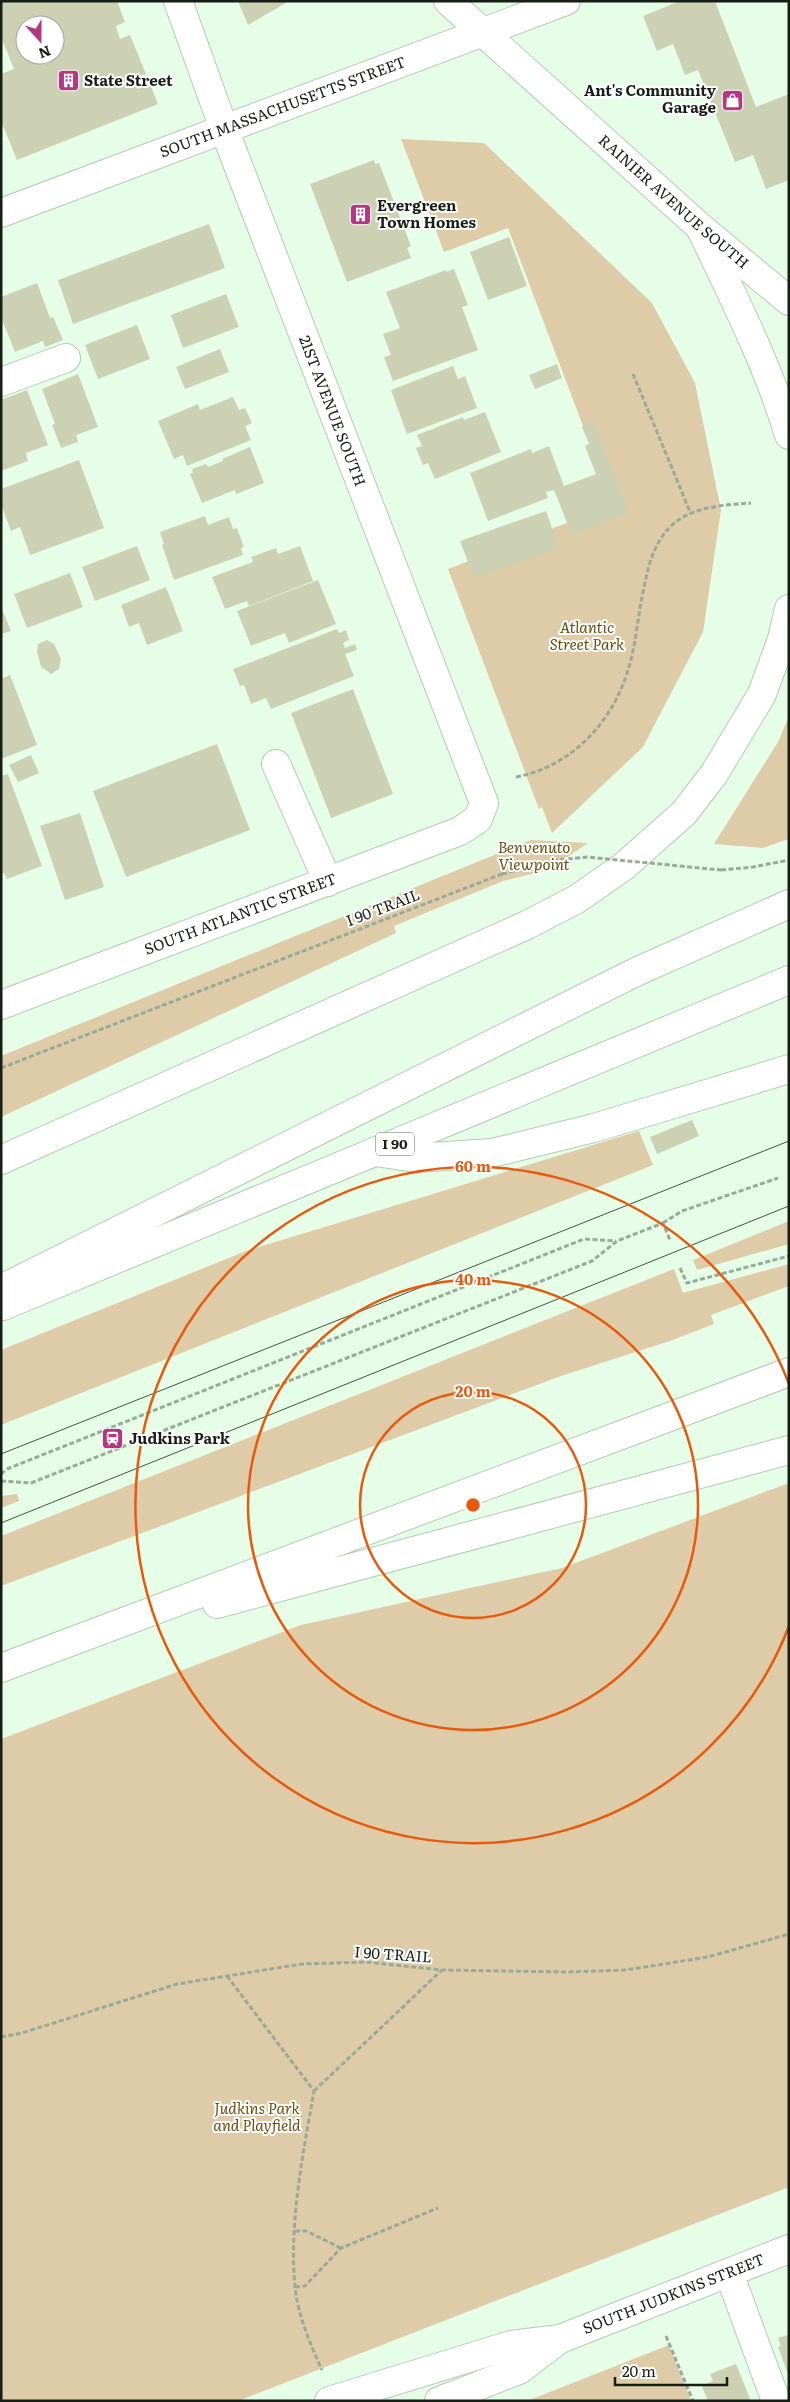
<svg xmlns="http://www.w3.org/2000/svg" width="790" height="2402" font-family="Literata,serif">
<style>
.green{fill:#decba7}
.building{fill:#ccd1b4;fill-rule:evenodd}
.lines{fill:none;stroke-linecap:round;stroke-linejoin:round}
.minor-casing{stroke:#b4cbb5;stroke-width:30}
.major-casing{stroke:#b4cbb5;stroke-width:30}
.highway-casing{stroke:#b4cbb5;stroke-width:30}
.path{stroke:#98aa99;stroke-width:3;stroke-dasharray:5 2.5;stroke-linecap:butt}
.minor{stroke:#fff;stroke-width:28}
.major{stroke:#fff;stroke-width:28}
.highway{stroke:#fff;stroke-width:28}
.tram{stroke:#465246;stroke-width:1}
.path-bridge{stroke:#98aa99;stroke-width:3;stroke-dasharray:5 2.5;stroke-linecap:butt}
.ring{fill:none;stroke:#e8590c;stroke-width:2.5}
.labels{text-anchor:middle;stroke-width:4;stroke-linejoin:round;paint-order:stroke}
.shield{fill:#fff;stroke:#5c625c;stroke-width:1}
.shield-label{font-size:14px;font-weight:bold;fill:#161e16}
.poi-label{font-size:15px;font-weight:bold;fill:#161e16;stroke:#fff;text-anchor:start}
.street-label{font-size:15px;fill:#161e16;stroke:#fff}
.park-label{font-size:15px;font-style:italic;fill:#684e10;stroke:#fff}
.centre{fill:#e8590c;stroke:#fff;stroke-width:2.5}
.ring-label{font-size:15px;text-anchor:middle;font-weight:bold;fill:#e8590c;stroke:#fff;stroke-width:4;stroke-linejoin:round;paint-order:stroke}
</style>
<rect width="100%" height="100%" fill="#e6fee7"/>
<!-- green -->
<path class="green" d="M401,139l83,4 168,160 43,80 26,127 -18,122 -60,115 -91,86 -10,-26 -3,2 -91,-240 165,-64 -105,-277 -64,24z
M789,716v123l-26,9 -49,-4 64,-102z
M531,840l57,3 -40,27 -45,11 -109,45 2,7 -395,184v-61z
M639,1131l14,34 -652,260v-75l245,-99z
M789,1221v23l-92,26 -4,-10z
M789,1264v22l-78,29 3,9 -44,17 -112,36 -557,209v-50l673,-267 9,24z
M789,1483v704l-551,214h-237v-662l300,-114 261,-57z
M17,1494l2,7 -18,7v-12z
M669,2345l22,56h-164z"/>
<!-- building -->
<path class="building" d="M1,1h116l8,21 -9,4 4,13 10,-4 16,39 -12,4 4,11 12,-5 8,20 -141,56 -16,-39v-47l13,-5 -13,-32zM25,25h30v30h-30z
M238,1h51l-41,24z
M680,1h35l41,106 33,-13v86l-23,9 -13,-34 -18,7 -37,-92 -13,5 -12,-31 -16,7 -14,-35z
M374,160l1,4 4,-1 32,83 -4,2 4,10 -64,24 -37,-98z
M209,224l16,44 -152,56 -15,-44z
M509,237l18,49 -39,14 -18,-48z
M454,269l14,36 -6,2 16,43 -85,31 -9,-24 7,-2 -8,-21 17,-6 -14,-36 60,-22v2z
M37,283l13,35 3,-1 10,23 -18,7 -2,-6 -28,11 -14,-35v-20z
M226,294l13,33 -56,21 -12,-33z
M137,325l13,34 -52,20 -13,-34z
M220,349l9,23 -44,17 -9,-22z
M557,364l5,14 -27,11 -6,-14z
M453,366l5,13 7,-3 12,32 -70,26 -16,-44z
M78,374l20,53 -22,8 2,7 -17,6 -9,-23 3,-1 -13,-35z
M27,390l21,55 -22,8 2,8 -27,10v-71z
M233,397l6,13 6,-2 7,15 -7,3 6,14 -64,26 -4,-11 -9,4 -16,-38 40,-17 2,6z
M485,412l16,40 -66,27 -7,-16 -5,2 -7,-17 6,-2 -5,-11 46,-18 1,3z
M594,422l35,91 -57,22 -18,-45 -8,2 2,6 -60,23 -18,-48 61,-24 1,4 17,-7 15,40 32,-12 -11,-28 4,-2 -7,-17z
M250,447l14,36 -28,11 -1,-4 -33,13 -12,-29 3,-1 -1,-4 14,-5 2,3 15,-6 -1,-2z
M79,460l25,68 -74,27 -10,-28 -9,4 -10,-27v-15z
M546,511l13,37 -85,30 -14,-37z
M205,516l3,9 21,-8 4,12 4,-1 7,19 -3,1 2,7 -69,25 -12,-35 2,-1 -4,-12z
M137,546l13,34 -55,21 -13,-34z
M300,546l13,35 -64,25 -2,-5 -22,8 -13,-32 41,-15 -2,-5 25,-9 2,6z
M70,573l13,34 -56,21 -13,-34z
M318,580l18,44 -47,19 -4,-10 -34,13 -14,-35z
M166,587l17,44 -36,14 -8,-22 -10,4 -8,-22z
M1,607l10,24 -10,3z
M337,629l2,4 7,-3 3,10 -6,3 2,5 10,-4 2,6 -12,4 9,22 -83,33 -5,-11 -15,6 -7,-19 -4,1 -7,-17z
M47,640l7,4 7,15 -2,10 -8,5 -10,-7 -4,-15 1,-8z
M10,675l27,70 -36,14v-80z
M353,689l40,105 -62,24 -40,-105z
M217,744l33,86 -124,47 -33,-86z
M31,755l8,18 -21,9 -9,-17z
M8,774l34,92 -35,13 -3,-6 -3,1v-98z
M80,813l24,74 -39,13 -25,-74z
M692,1120l7,16 -42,18 -7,-17z
M788,2335l1,1v41l-11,-30 3,-1 -3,-8z
M736,2364l15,37h-43l-6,-15 11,-5 -3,-7z"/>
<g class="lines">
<defs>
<g id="minor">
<path id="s1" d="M1,213l565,-212"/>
<path d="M1,382l65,-24"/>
<path d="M276,764l52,118"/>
<path id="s2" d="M1,1005l459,-174 18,-12 6,-16 -260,-674 -46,-128"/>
<path d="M375,1152l41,6 76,-5 102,-25 195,-59"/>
<path d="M729,2273l47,128"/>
<path id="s3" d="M329,2401l182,-56 49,-6 229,-90"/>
<path d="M439,2401l80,-31 41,-31"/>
</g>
<g id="major">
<path id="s4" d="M448,1l252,226 89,74"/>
</g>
<path id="highway" d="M700,227c32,68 67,135 89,208
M1,1160l526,-235 50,-26 46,-32 61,-54 30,-39 48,-80 20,-55 7,-30
M1,1289l637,-318 151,-67
M3,1306l786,-326
M217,1604l572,-154
M1,1668l788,-296"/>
</defs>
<!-- minor casing -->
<use href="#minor" class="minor-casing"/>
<!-- major casing -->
<use href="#major" class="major-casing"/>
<!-- highway casing -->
<use href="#highway" class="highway-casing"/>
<!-- path -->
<path class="path" d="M633,374l58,140
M516,777c54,-10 95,-53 111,-104 8,-23 10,-48 14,-71 6,-28 9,-56 31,-77 21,-19 53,-20 79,-22
M721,870l32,-3 36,-7
M1,1068l501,-194
M663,1223l19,-12 96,-33
M680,1268l7,15 102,-27
M1,1474l6,-5 577,-230 32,2
M1,1481l30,2 561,-222 25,-20 46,-18 7,17
M227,1976l87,115c-11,64 -25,129 -19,196 3,28 15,57 27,83
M1,2037l21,-4 155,-49 125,-20 64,-2 76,8 126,2 58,-2 82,-13 81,-23
M314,2091l128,-121
M295,2231h11l35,17
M295,2287l10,-1 36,-38 97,-40
M666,2336l27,65"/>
<!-- minor -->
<use href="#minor" class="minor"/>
<!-- major -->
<use href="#major" class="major"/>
<!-- highway -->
<use href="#highway" class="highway"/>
<!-- tram -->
<path class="tram" d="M1,1454l788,-313
M1,1523l788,-317"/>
<!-- path-bridge -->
<path class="path-bridge" d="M502,874l55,-14 30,-3 134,13"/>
</g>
<!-- distance rings -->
<g class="ring">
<circle cx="473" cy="1505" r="113"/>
<circle cx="473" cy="1505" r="225"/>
<path d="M789 1626A338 338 0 1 1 789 1384"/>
</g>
<!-- icons -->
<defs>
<symbol id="building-square" viewBox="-11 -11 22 22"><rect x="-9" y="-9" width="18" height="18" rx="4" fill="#b63682" stroke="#fff"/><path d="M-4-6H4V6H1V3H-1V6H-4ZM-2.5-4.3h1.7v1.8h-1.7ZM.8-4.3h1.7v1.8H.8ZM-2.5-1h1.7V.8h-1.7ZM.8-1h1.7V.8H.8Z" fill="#fff"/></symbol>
<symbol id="shop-square" viewBox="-11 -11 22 22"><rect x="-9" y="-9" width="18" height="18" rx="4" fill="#b63682" stroke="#fff"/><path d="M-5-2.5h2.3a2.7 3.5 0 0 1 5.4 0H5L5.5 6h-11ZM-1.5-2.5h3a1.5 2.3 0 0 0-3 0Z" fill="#fff"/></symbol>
<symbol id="station-square" viewBox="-11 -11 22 22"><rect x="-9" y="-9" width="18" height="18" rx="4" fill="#b63682" stroke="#fff"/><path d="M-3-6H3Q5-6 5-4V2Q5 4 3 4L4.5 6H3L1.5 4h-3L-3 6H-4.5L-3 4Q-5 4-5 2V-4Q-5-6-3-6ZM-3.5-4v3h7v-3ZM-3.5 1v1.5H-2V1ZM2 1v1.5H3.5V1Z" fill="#fff"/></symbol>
</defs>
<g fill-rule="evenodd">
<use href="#building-square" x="56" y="68" width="25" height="25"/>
<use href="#shop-square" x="720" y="88" width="25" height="25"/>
<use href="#building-square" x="348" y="202" width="25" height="25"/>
<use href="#station-square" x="100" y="1426" width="25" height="25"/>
</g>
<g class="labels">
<!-- shield labels -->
<rect class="shield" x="376" y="1132.5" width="38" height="23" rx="4"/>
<g class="shield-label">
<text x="395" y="1149">I 90</text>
</g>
<!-- poi labels -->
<g class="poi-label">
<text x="84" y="86">State Street</text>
<text x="716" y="96" text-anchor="end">Ant's Community<tspan x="716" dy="17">Garage</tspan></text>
<text x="377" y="211">Evergreen<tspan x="377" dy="17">Town Homes</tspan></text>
<text x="129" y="1444">Judkins Park</text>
</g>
<!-- street labels -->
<g class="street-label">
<text dy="5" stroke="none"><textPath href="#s1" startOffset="301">SOUTH MASSACHUSETTS STREET</textPath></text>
<text dy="5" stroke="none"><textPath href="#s4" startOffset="302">RAINIER AVENUE SOUTH</textPath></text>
<text transform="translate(332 411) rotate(69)" y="5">21ST AVENUE SOUTH</text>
<text transform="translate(383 908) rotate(-21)" y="5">I 90 TRAIL</text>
<text dy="5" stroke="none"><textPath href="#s2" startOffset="256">SOUTH ATLANTIC STREET</textPath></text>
<text transform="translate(393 1955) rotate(4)" y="5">I 90 TRAIL</text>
<text dy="5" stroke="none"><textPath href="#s3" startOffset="362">SOUTH JUDKINS STREET</textPath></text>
</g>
<!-- park labels -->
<g class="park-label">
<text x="587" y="633">Atlantic<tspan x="587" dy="17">Street Park</tspan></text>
<text x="534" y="853">Benvenuto<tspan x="534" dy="17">Viewpoint</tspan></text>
<text x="257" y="2114">Judkins Park<tspan x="257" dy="17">and Playfield</tspan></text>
</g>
</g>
<circle cx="473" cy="1505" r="8" class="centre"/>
<g class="ring-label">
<text x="473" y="1172">60 m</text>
<text x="473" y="1285">40 m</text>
<text x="473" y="1397">20 m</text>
</g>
<!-- border -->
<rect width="790" height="2402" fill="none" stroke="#161e16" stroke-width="5"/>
<!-- north arrow -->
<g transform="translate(40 40) rotate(159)"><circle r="24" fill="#ffffff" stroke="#a2a5a2"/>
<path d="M0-4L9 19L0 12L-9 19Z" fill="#b63682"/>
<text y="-8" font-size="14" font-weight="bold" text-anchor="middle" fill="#161e16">N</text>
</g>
<!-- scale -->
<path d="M615 2377v8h112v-8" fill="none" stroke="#161e16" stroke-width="2.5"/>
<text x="622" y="2377" font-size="15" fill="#161e16" stroke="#ffffff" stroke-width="4" paint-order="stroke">20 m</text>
</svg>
